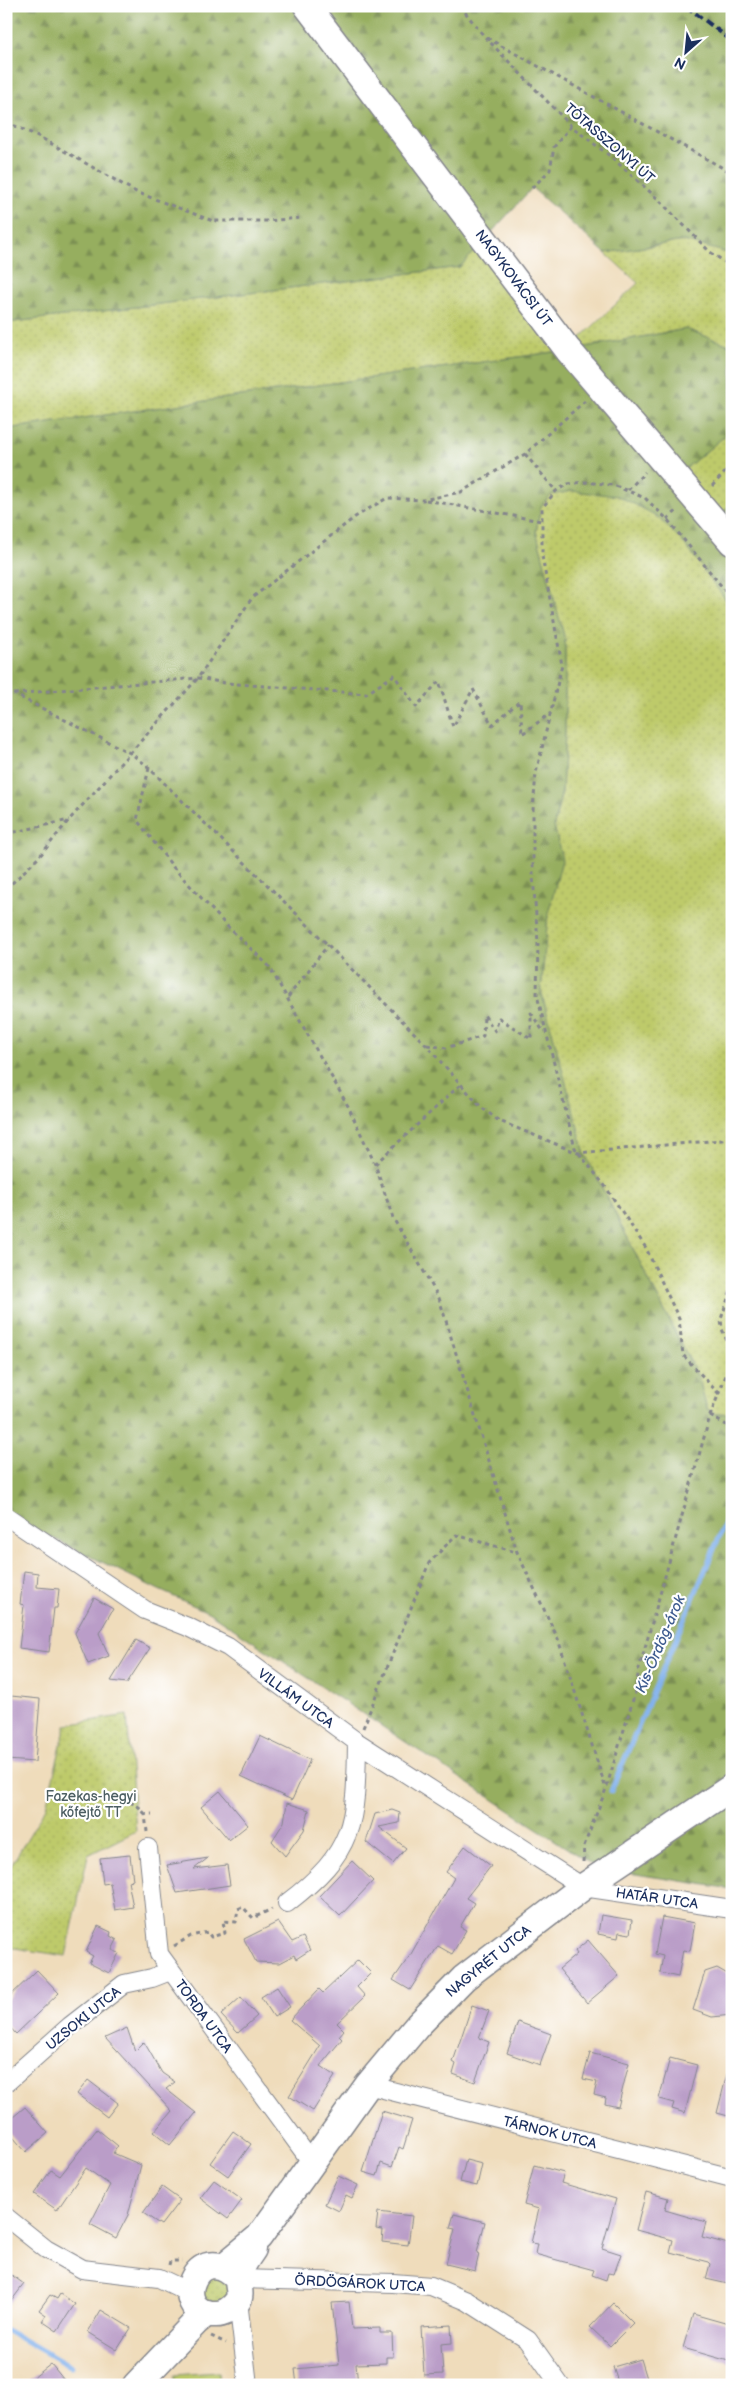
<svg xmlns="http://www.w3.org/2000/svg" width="738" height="2391" font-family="'Balsamiq Sans',sans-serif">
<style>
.grass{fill:url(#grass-dots);stroke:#6c7c64}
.forest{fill:url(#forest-firs);stroke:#586e5e}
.garden{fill:#beca6b;stroke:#6c7c64}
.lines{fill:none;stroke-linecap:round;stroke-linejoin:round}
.stream{stroke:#81b1ec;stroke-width:5}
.building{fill:#ba9dc8}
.street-casing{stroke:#85868c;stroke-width:20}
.secondary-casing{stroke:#85868c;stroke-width:29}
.path{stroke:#85868c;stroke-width:3;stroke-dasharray:4 4;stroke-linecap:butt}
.street{stroke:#fff;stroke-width:18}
.secondary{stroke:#fff;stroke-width:26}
.rail{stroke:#1b2f5e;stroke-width:4;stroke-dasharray:8 4;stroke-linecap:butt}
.labels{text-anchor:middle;stroke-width:4.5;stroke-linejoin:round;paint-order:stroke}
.street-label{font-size:14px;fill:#1b2f5e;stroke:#fff}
.park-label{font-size:14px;fill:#4c5e62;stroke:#fff}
.water-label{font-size:15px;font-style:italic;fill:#3f5c90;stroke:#fff}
</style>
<defs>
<pattern id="grass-dots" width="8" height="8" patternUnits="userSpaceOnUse" patternTransform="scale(1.25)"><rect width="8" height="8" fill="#beca6b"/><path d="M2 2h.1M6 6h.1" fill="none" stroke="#a3ae5f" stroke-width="1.8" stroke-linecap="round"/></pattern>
<pattern id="forest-firs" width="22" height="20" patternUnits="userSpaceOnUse" patternTransform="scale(1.25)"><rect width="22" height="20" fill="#96ae5f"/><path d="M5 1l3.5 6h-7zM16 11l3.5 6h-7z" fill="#7a8e52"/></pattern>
</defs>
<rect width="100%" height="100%" fill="#fff"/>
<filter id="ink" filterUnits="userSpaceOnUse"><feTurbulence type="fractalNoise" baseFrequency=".02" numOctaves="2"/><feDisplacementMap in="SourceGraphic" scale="10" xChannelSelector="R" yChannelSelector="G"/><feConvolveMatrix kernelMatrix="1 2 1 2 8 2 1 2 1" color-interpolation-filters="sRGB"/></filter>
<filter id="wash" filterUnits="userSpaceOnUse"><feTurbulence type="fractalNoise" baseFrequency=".0096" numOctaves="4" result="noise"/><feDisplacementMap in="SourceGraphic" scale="20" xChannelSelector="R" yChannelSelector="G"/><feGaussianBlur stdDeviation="1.12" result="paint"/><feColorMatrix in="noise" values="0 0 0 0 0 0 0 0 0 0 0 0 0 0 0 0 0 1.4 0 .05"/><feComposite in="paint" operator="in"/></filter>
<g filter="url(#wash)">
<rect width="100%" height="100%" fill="#efdcbb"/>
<!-- grass -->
<path class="grass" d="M484,238l84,112 70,-67 -33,-30 79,-12 48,13v92l-46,-17 -118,21 -562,79v-106l454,-56z
M732,430v74l-12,11 -40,-42z
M572,491c15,1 31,1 46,5 53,17 83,70 114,112v805l-15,1 -10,-5 -8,-30 -114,-225 -44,-163 7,-77 13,-54 -7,-35 8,-34 3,-58v-93l-29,-109 5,-25 10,-11z
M127,1715l9,116 -48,24 -22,101 -58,-9 -2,-5v-68l40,-67 20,-82z
M195,2275l43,4 -23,36 -24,-33z"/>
<!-- forest -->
<path class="forest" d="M6,6h726v248l-48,-13 -79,12 -73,-65 -72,79 -454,56z
M686,329l46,17v84l-52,43 40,42 12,-11v104l-49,-66 -25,-25 -20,-11 -20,-10 -46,-5 -21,4 -10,11 -5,25 29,109v93l-3,58 -8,34 8,35 -14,54 -7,77 44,163 114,225 8,30 10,5 15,-1v476l-135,-21 -389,-256 -49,-22 -153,-75v-1086l562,-79z"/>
<!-- garden -->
<path class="garden" d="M218,2372l1,13h-45v-10z"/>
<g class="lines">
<!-- stream -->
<path class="stream" d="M611,1791l121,-284
M6,2330l65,37"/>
</g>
<g id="blocks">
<!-- building -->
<path class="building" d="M24,1571l14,2 -1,14 22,2 -2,19h-3l-5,44 -30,-4 5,-43 -4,-1z
M94,1598l19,11 -14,24 10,23 -21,8 -13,-31z
M136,1640l14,8 -23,35 -16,-2z
M11,1696l29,3 -5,63 -29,-2z
M260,1736l50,24 -18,40 -51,-24z
M220,1791l28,34 -19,15 -28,-33z
M287,1803l22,7 -5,20 -19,26 -13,-15 12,-19z
M392,1810l8,3 -1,10 -20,4 27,21 -13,16 -27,-22 9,-28z
M465,1846l26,20 -25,32 8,5 -14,24 6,3 -14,24 -14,-8 -28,44 -17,-10 18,-26 43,-76 -8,-6z
M130,1855l3,25 -5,1 5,26 -18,3 -5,-27 -7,1 -3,-26z
M208,1858l-14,11 33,-4 3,20 -53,8 -10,-28z
M352,1861l21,20 -33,35 -21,-20z
M601,1915l31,5 -2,14 -11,-2 -1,6 -20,-4z
M662,1917l33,6 -5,28 -7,-1 -5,27 -18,-4 3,-17 -8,-2z
M278,1922l14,20 11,-5 7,13 -14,9 -2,-4 -15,8 -23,-1 -12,-23z
M98,1926l13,6 -1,4 7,4 -5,10 7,3 -10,20 -20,-10 4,-7 -7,-4z
M588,1940l31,36 -32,27 -28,-34 18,-15 -2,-3z
M358,1960l13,13 -14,14 8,9 -28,27 7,7 -5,6 3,3 -22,27 15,10 -22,35 -24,-15 31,-50 -30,-26 29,-31 4,4z
M717,1968l14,8 1,39 -20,2 -19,-7 12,-38z
M37,1970l22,23 -43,41 -10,-11v-23z
M277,1987l13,20 -16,10 -13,-20z
M241,1997l16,19 -19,17 -17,-18z
M472,2005l17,6 -10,27 10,4 -14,40 -22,-8 3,-10 -3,-2z
M518,2022l33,12 -11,31 -33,-12z
M127,2028l8,23 9,-9 18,31 13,9 -9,7 30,24 -26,32 -16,-13 18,-21 -67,-73z
M590,2053l39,10 -11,44 -13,-3 1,-6 -12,-3 3,-13 -14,-3z
M670,2058l27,7 -12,48 -13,-4 2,-6 -15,-4z
M727,2074l5,1v42l-15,-4z
M88,2080l30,23 -11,14 -30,-23z
M25,2107l23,26 -22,19 -20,-23v-6z
M382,2111l30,9 -9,29 -4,-2 -7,20 -11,-4 -4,13 -14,-4z
M97,2129l21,17 -5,7 28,12 -13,50 -12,23 -26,-14 20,-39 -24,-17 -29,42 -23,-16 17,-24 9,6z
M233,2131l18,13 -23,32 -18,-13z
M466,2160l16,4 -5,22 -17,-4z
M534,2165l30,8 -3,10 55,16 -14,49 19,6 -7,20 -6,-1 -2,7 -14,-5 2,-5 -59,-16 2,-10 -6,-1 8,-34 -15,-4z
M338,2176l20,9 -6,13 -6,-3 -7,16 -14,-7z
M214,2180l28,20 -14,19 -28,-21z
M162,2187l18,13 -19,25 -18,-12z
M646,2192l22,6 -3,12 41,12 -4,15 30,8v26l-4,13 -22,-5 4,-15 -2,-2 -38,-10 3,-12 -37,-10z
M378,2212l34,4 -4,29 -26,-3 1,-12 -7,-1z
M454,2214l31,8 -8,31 2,1 -4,17 -29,-7 9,-35 -5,-1z
M6,2271l18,13 -18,24z
M60,2294l15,10 -18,27 -15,-10 4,-6 -7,-5 11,-15 7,4z
M349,2302l3,27 28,-1v5h12l1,24h-7v6l-30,1 2,21h-61l-2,-16 44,-4 -7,-62z
M613,2303l20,20 -23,23 -20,-19z
M101,2310l30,18 -14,22 -29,-18z
M693,2314l39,11v37l-49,-14z
M451,2325l1,18 -11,1 2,30 -19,1 -3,-48z
M641,2359l8,26h-30l-6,-18z
M51,2364l17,21h-44z"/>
</g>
</g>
<g filter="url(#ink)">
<use href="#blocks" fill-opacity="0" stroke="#85868c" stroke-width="1"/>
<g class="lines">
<defs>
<path id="street" d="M6,1516l139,94 43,17 40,20 129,95 226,145 149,22
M148,1848l11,106 154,210
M287,1903c68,-52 69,-79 70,-161
M6,2083l64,-57 54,-42 28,-6 18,-7
M368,2085l364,93
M6,2217l40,32 36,20 77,9 19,9 13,10
M238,2279l155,4 38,3 36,15 61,39 32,45
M238,2301l10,84"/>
<path id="secondary" d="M307,6l261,344 164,192
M223,2267l36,-30 109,-152 50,-60 46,-47 119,-91 149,-100
M237,2278c-41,-43 -69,36 -23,36 9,1 18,-5 23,-12 5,-7 1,-15 1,-22 0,-11 10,-23 15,-31
M136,2385l60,-63 11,-9"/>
</defs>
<!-- street casing -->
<use href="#street" class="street-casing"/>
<!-- secondary casing -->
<use href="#secondary" class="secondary-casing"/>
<!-- path -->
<path class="path" d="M460,6l24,30 87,90 39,30 48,43 52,53 22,15
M487,38l245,135
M6,129l9,-3 23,10 98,56 77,29h53l35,-3
M532,188l18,-18 4,-23 17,-21
M525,454l31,37
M712,486l20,-21
M628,490l17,-18
M426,500l115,21
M667,519l11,-9
M6,690l124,63 15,11 183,181 98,100 55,62 18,14 79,32 154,-14
M14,694l184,-16 27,5 141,11 28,-19 22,32 23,-26 14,46 20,-38 19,36 28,-24 2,33 29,-21
M149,768l-12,52 36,47 53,58 43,41 79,140 27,58 18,54 46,80 78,254 41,87 48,150
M6,834l63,-14
M6,889l33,-32 30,-37 129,-142 54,-80 103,-81 32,-19 36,2 38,-8 64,-38 60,-53
M288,997l40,-52
M427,1045l19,3 37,-12 1,-21 11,16 4,-13 32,21v-26l12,18
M375,1164l85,-79
M719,1394l-36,-39 -4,-36 -33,-71 -41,-62 -30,-38 -38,-153 1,-53 -5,-66v-66l3,-37 26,-108 -20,-109v-48l14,-17 12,-7 17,-2 28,3 32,13 22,21 65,80
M710,1416l22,12
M363,1728l66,-165 27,-28 60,17
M130,1802l9,5 6,7
M147,1832l-2,-18h7
M583,1862l1,-16 22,-57 29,-96 4,-24 71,-253 18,-46 2,-22 -8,-19 -1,-10 11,-32
M6,1928l5,-4
M174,1946l17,-10 17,-4 3,5 14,-4 -2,-12 13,1 2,-13 5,-2 10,11 19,-9
M169,2265l1,-4h12
M211,2336l15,7"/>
<!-- street -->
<use href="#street" class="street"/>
<!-- secondary -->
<use href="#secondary" class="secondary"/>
<!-- rail -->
<path class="rail" d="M686,6l46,35"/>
</g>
</g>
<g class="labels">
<!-- street labels -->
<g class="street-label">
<text transform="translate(610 143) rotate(41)" y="5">TÓTASSZONYI ÚT</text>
<text transform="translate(514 278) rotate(53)" y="5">NAGYKOVÁCSI ÚT</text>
<text transform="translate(296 1698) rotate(36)" y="5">VILLÁM UTCA</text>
<text transform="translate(657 1898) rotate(8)" y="5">HATÁR UTCA</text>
<text transform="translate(488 1961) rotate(-39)" y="5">NAGYRÉT UTCA</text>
<text transform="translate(204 2016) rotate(54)" y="5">TORDA UTCA</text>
<text transform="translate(83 2018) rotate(-39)" y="5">UZSOKI UTCA</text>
<text transform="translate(550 2132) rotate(14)" y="5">TÁRNOK UTCA</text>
<text transform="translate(360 2283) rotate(3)" y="5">ÖRDÖGÁROK UTCA</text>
</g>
<!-- park labels -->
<g class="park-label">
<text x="91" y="1801">Fazekas-hegyi<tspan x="91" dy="16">kőfejtő TT</tspan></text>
</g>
<!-- water labels -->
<g class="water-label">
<text transform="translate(660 1644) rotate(-67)" y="5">Kis-Ördög-árok</text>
</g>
</g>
<!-- margin -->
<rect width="738" height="2391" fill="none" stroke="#fff" stroke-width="25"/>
<!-- north arrow -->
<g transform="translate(686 52) rotate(207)" stroke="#ffffff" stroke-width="4" paint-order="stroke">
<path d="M0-4L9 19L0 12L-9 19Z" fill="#1b2f5e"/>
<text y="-8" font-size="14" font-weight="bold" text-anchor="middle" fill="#1b2f5e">N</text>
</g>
</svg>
